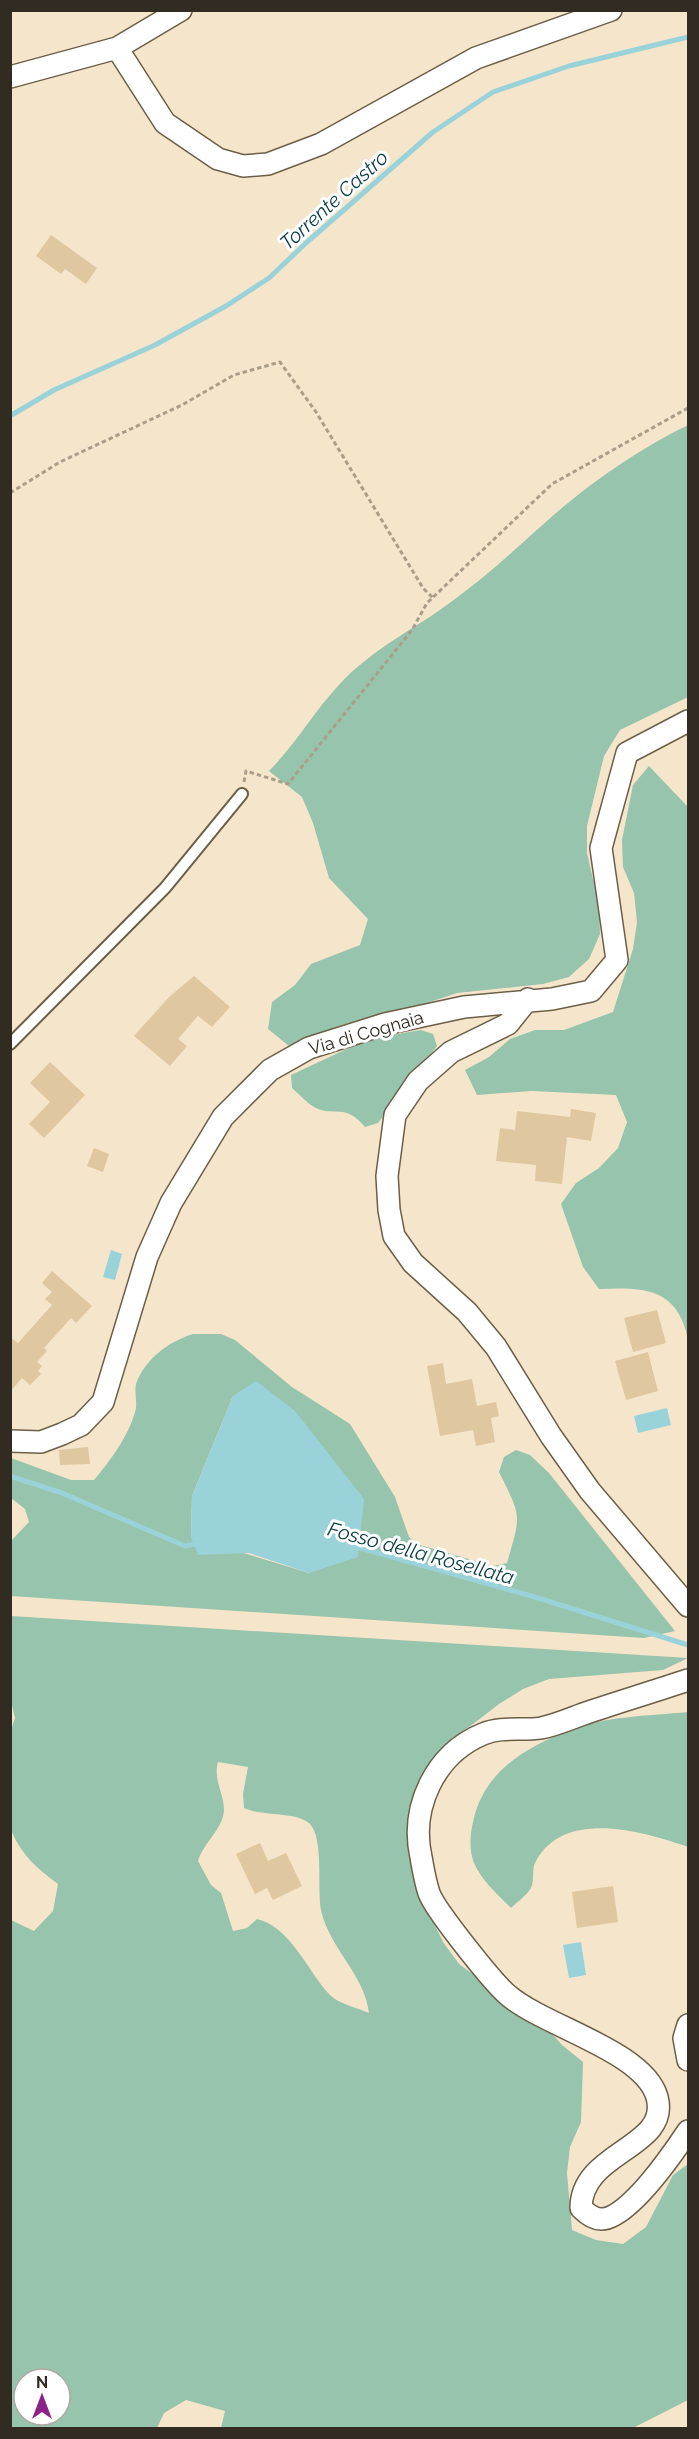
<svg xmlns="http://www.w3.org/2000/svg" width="699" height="2439" font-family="Raleway,sans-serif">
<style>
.forest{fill:#97c4ac;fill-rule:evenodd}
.water{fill:#9ad2d9}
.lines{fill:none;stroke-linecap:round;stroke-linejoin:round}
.stream{stroke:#9ad2d9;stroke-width:5}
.building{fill:#dfc7a0}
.service-casing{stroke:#6c5f48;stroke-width:14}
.minor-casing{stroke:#6c5f48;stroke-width:24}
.path{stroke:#aa9e8a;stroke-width:3;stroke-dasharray:4.5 3;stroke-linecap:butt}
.service{stroke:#fff;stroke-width:10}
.minor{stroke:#fff;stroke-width:21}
.labels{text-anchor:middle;stroke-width:6;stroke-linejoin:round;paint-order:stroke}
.street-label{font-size:18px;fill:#312b21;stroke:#fff}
.water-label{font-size:20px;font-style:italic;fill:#073d43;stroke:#fff}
</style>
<rect width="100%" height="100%" fill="#f5e5cb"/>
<!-- forest -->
<path class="forest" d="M688,425v272l-68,33 -16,26 -17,70v27l12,53 1,28 -11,25 -20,18 -26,7 -86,9 -60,20 -55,12 -53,21 -21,-17 4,-27 23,-17 16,-21 49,-19 8,-26 -39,-41 -16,-55 -11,-26 -33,-26c26,-26 44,-58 69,-85 33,-37 79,-58 117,-87 38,-28 72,-61 108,-92 37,-31 82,-61 125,-82z
M649,766l39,41v532c-11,-52 -45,-52 -89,-50l-16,-22 -22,-63 15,-21 23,-15 19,-20 9,-26 -11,-27 -84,-4 -55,4 -12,-25 24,-13 21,-18 25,-9h29l49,-18 20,-63 4,-27 -3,-29 -11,-26 -1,-27 11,-55z
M421,1030l12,4 4,12 -59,77 -13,4c-20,-25 -31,-9 -51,-20 -7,-4 -15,-13 -22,-19l-1,-13 77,-36z
M193,1334h28l14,6 57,47 58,37 45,73 14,40 11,8 73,21 14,-3c14,-49 15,-45 -8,-91l5,-15 12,-7 14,5 19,18 126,158 -31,7 -633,-42v-55l18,-19 -4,-13 -14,-11v-40l60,22h23c16,-19 34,-43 41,-68 3,-8 -1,-19 1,-28 9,-25 32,-42 57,-50zM233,1396l76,177 -118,-36 1,-41z
M11,1616l677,42 -25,12 -114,9 -26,10 -24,15 -44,34 -35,42 -8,28 19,109 12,25 16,22 86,62 17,19 21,17 -2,60 -11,25 -3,26 5,57 24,10 27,4 23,-17 27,-52 15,-11v236l-55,28h-412l4,-17 -39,-11 -22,13 -7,15h-146v-508l23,11 19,-20 5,-27c-19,-14 -37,-29 -46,-52 -6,-14 -1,-80 -2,-99l5,-15 -5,-21zM218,1762l30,5 -5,27 1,14c20,9 53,3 66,16 14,15 7,64 11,86 8,38 44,65 48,103 -11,-5 -30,-9 -39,-18 -23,-24 -38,-67 -73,-76l-10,9 -14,3 -12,-38 -10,-8 -13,-24c6,-19 25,-32 26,-51 0,-17 -11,-30 -6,-48zM24,2379h36v36h-36z
M688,1712v135c-44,-15 -123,-39 -152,14 -5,8 -1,19 -5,27 -4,7 -14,14 -20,20 -13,-13 -30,-28 -37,-45 -5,-12 -4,-29 -1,-41 10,-49 50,-73 94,-91 36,-15 82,-15 121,-19z"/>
<!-- water -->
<path class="water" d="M111,1250l11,4 -7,26 -12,-3z
M256,1381l39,30 69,88 -6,58 -49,16 -60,-20 -51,2 -7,-18 1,-41 41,-100z
M667,1408l4,17 -33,8 -4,-17z
M581,1942l5,33 -17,3 -6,-33z"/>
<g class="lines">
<!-- stream -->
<path class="stream" d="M10,416l44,-26 101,-45 71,-39 43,-28 37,-35 127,-111 60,-40 76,-26 119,-29
M10,1476l52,17 123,53 15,-3
M353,1546l182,51 153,48"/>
</g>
<!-- building -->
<path class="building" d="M51,235l46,33 -11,16 -21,-15 -4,5 -25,-18z
M194,976l36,31 -18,20 -14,-11 -20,23 9,7 -17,20 -36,-30 35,-39z
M50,1062l35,33 -41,43 -15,-14 21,-22 -20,-19z
M571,1109l25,4 -5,28 -24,-4 -5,47 -27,-3 1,-16 -40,-4 4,-33 15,2 2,-19 53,6z
M94,1148l15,6 -6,18 -16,-6z
M52,1271l40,35 -16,17 -5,-5 -27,30 3,3 -10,11 5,4 -4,5 3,3 -11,11 -8,-7 -12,14v-55l8,6 34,-38 -7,-6 7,-7 -10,-9z
M657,1310l9,33 -33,9 -9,-34z
M648,1352l10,39 -32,9 -11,-39z
M443,1363l3,21 26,-5 5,27 19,-4 3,14 -8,2 4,24 -19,4 -3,-16 -33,6 -13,-70z
M88,1447l2,17 -30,1 -1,-15z
M260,1843l8,18 18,-8 16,33 -29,14 -6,-12 -12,6 -19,-40z
M613,1886l5,36 -41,6 -5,-36z"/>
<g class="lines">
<defs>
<path id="service" d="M10,1044l155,-156 77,-94"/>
<path id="minor" d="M117,48l48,75 53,36 25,7 25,-2 53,-20 155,-86 135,-48
M10,77l107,-29 64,-38
M528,999l-20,25 -57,28 -33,29 -23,34 -8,61 2,34 5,26 19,27 54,49 29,35 55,89 39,55 98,115
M10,1441l31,1 21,-8 19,-9 22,-23 44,-145 24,-54 52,-86 47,-47 39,-22 76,-24 79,-17 88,-8 39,-8 26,-31 -16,-112 26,-95 61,-32
M688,1680c-33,11 -66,21 -99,32 -15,5 -32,13 -48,16 -19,3 -39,-2 -58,6 -48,20 -73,73 -62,123 2,12 4,24 8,36 6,17 65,91 80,103 37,31 135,55 148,101 14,51 -76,54 -76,111 5,5 12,11 20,11 27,1 73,-67 87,-88
M688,2025l-4,13 4,22"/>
</defs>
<!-- service casing -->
<use href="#service" class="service-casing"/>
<!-- minor casing -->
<use href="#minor" class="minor-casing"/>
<!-- path -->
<path class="path" d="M10,493l50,-31 122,-57 52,-30 46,-13 36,50 107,176 10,10
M244,782l2,-11 42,13 124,-154 15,-27 125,-119 136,-76"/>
<!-- service -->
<use href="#service" class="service"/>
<!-- minor -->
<use href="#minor" class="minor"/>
</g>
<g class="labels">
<!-- street labels -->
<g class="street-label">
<text transform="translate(366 1033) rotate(-16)" y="6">Via di Cognaia</text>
</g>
<!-- water labels -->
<g class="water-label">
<text transform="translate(334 200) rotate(-42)" y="7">Torrente Castro</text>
<text transform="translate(421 1553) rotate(15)" y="7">Fosso della Rosellata</text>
</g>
</g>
<!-- border -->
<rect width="699" height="2439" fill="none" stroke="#312b21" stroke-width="24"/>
<!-- north arrow -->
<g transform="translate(42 2397)"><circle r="28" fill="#ffffff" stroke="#adaaa6" stroke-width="1.5"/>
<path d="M0-4.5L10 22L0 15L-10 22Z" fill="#8b2389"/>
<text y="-9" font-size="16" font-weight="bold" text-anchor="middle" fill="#312b21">N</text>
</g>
</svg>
